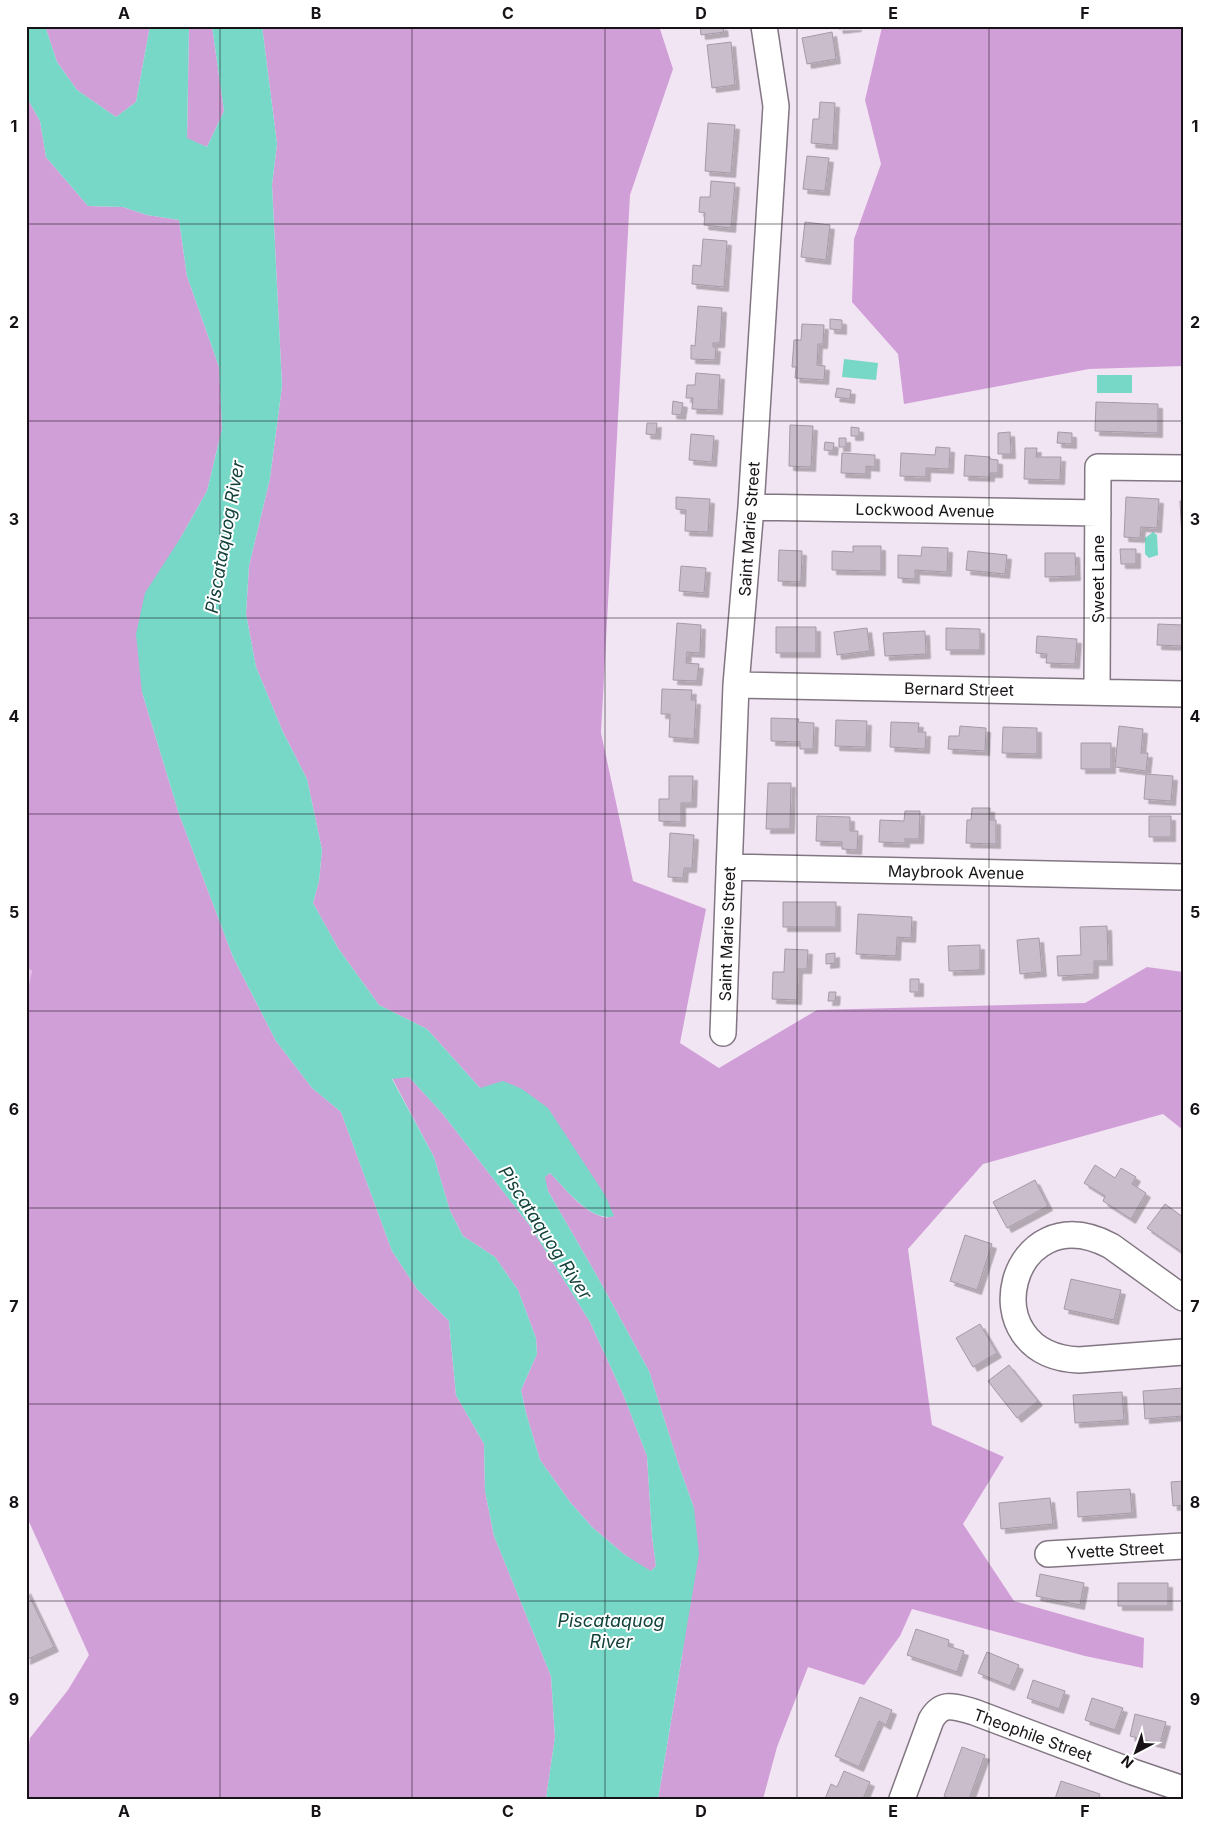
<svg xmlns="http://www.w3.org/2000/svg" width="1209" height="1825" font-family="Inter,sans-serif">
<style>
.green{fill:#e4c0e8}
.forest{fill:#d19fd7}
.water{fill:#77d8c8;fill-rule:evenodd}
.building{fill:#cabdcb;stroke:#a699a7;filter:url(#shadow)}
.lines{fill:none;stroke-linecap:round;stroke-linejoin:round}
.minor-casing{stroke:#817682;stroke-width:28}
.minor{stroke:#fff;stroke-width:25}
.grid{fill:none;stroke:#161216;stroke-width:1;stroke-opacity:0.55}
.labels{text-anchor:middle;stroke-width:4;stroke-linejoin:round;paint-order:stroke}
.street-label{font-size:16px;fill:#161216;stroke:#fff}
.water-label{font-size:18px;font-style:italic;fill:#14413b;stroke:#fff}
.neatline{fill:none;stroke:#161216;stroke-width:2}
.grid-label{font-size:16px;text-anchor:middle;font-weight:bold;fill:#161216}
</style>
<defs>
<filter id="shadow"><feDropShadow dx="4.5" dy="4.5" stdDeviation="0" flood-color="#0004"/></filter>
</defs>
<rect width="100%" height="100%" fill="#f2e5f3"/>
<!-- green -->
<path class="green" d="M26,966l6,5 -6,26z"/>
<!-- forest -->
<path class="forest" d="M45,26h105l-14,76 -20,15 -39,-27 -20,-28z
M189,26h23l12,85 -17,36 -20,-8z
M262,26h397l14,43 -43,126 -29,538 32,148 73,28 -26,134 39,25 98,-58 268,-7 62,-36 36,5v158l-20,-16 -180,50 -75,85 24,176 72,32 -41,67 51,77 130,37 -1,30 -58,-12 -173,-47 -12,27 -36,49 -56,-18 -31,80 -14,52h-105l24,-143 12,-148 -15,-42 -30,-95 -52,-95 -49,-85 -4,-14 6,-4c17,17 33,41 58,45l-128,-130 -53,-59 -48,-24 -41,-57 -25,-45 6,-22 3,-31 -15,-71 -24,-47 -27,-65 -10,-53 3,-48 21,-88 12,-92 -10,-201 5,-41z
M884,26h299v340l-94,3 -185,35 -6,-50 -46,-52 2,-63 27,-75 -16,-64 17,-73z
M26,96l14,25 6,36 42,49 35,1 24,8 32,5 8,56 32,91 3,62 -15,62 -26,46 -39,155 37,122 54,143 43,84 36,47 29,24 51,139 25,38 32,32 7,74 28,49 1,47 9,45 57,140 4,61 -9,62h-515l-5,-6v-31l4,-24 38,-48 21,-35 -63,-140v-518l6,-26 -6,-5z
M409,1077l33,36 88,113 60,96 33,72 24,62 5,80 4,30 -6,6 -25,-17 -33,-28 -22,-25 -30,-42 -14,-47 -5,-23 16,-36 -1,-16 -18,-48 -23,-33 -32,-21 -13,-25 -16,-54 -42,-79z"/>
<!-- water -->
<path class="water" d="M26,26h19l12,36 20,28 39,27 20,-15 14,-76h39l-2,112 20,9 17,-36 -12,-85h50l15,118 -5,41 10,201 -12,92 -21,88 -3,48 10,53 27,65 24,47 15,71 -3,31 -6,22 25,45 41,57 48,24 53,59 23,-7 19,8 26,19 57,87 9,21c-23,7 -49,-28 -64,-43l-5,4 3,14 49,85 52,95 30,95 15,42 5,46 -41,245h-112l9,-62 -4,-61 -57,-140 -9,-45 -1,-47 -28,-49 -7,-74 -32,-32 -25,-38 -51,-139 -29,-24 -36,-47 -43,-84 -54,-143 -37,-122 -6,-58 9,-41 36,-56 26,-46 15,-62 -3,-62 -32,-91 -8,-56 -32,-5 -24,-8 -35,-1 -42,-49 -6,-36 -14,-25zM409,1077l33,36 88,113 60,96 33,72 24,62 5,80 4,30 -5,5 -26,-16 -33,-28 -22,-25 -30,-42 -14,-47 -5,-23 16,-36 -1,-16 -18,-48 -23,-33 -32,-21 -13,-25 -16,-54 -42,-78z
M844,359l34,4 -2,17 -34,-3z
M1097,375h35v18h-35z
M1153,532l4,3 1,20 -9,3 -4,-4v-16z"/>
<!-- building -->
<path class="building" d="M700,26h23l1,6 -23,3z
M838,26h19v1l-18,2z
M832,32l4,27 -29,5 -5,-26z
M731,42l4,43 -23,3 -5,-43z
M820,102l15,1 -2,42 -22,-2 2,-24h6z
M708,123l27,2 -4,48 -26,-2z
M807,156l22,2 -4,33 -22,-2z
M711,181l24,2 -4,45 -27,-3 1,-12 -6,-1 1,-15h10z
M805,222l25,3 -4,35 -25,-3z
M703,239l24,2 -3,46 -32,-3 1,-19 8,1z
M698,306l24,2 -2,35h-7v4h3l-1,13 -24,-1v-14l4,1z
M830,319l12,1v10l-12,-1z
M802,324l22,1 -1,19h-5l-1,21 8,1 -1,14 -29,-2 1,-11h-4l2,-27h7z
M696,373l24,2 -2,35 -26,-1 1,-11h-7l1,-13h8z
M837,388l14,2 -1,9 -15,-2z
M673,401l10,2 -2,12 -9,-1z
M1096,402l62,2v29l-63,-2z
M647,423h10l-1,12 -10,-1z
M790,425l23,1 -2,41 -22,-1z
M851,427l8,1v8h-8z
M1010,432l1,22h-13v-21z
M1058,432l14,1v11l-15,-1z
M691,434l23,2 -2,26 -23,-2z
M839,438h7v9h-7z
M825,442l9,1 -1,8 -9,-1z
M936,447l14,1 -1,21 -23,-1v9l-26,-1 1,-23 34,2z
M1025,448h12l-1,9h25l-1,23 -36,-1z
M842,453l33,2v12l-9,-1v8l-25,-1z
M965,455l25,2v2l8,1v13h-8v4l-26,-1z
M676,497l34,2 -2,33 -23,-1 1,-21 -10,-1z
M1126,497l33,2 -2,29 -16,-1 -1,11 -16,-1z
M1180,501h3v39h-1z
M853,546h28v25l-49,-1v-19l21,1z
M922,547l26,1 -1,24 -32,-2v9l-17,-1v-23l23,1z
M1120,549h16v15h-15z
M779,550l23,1 -1,31 -23,-1z
M968,551l39,4 -2,19 -39,-4z
M1045,553h30l1,23 -31,1z
M681,566l25,2 -2,25 -25,-2z
M677,623l24,2 -1,28 -13,-1 -1,11 13,1 -2,17 -24,-1z
M1158,624l25,1v21l-26,-1z
M776,627h40v26h-40z
M867,628l3,23 -33,4 -3,-23z
M946,628l34,1v21h-34z
M925,631l1,23 -41,2 -2,-23z
M1037,636l40,3 -2,25 -29,-1 1,-9 -11,-1z
M662,689l30,1 -1,10h5l-2,39 -25,-2 1,-23h-9z
M771,718l28,1 -1,3 16,1 -1,26h-13v-7l-29,-1z
M836,720l31,1 -1,26 -31,-1z
M891,722l28,1 -1,9h8l-1,17 -35,-2z
M960,726l26,2 -1,23 -37,-2 1,-13h10z
M1119,726l24,3 -2,24h7l-2,18 -31,-4z
M1003,727l34,1v26l-35,-1z
M1081,743h30v26h-30z
M1146,774l27,2 -2,25 -27,-2z
M669,776h24l-1,27h-11v19l-22,-1v-22h10z
M768,783h23l-1,46h-24z
M972,808h18v12h6v24l-30,-1 1,-23h4z
M905,811h15l-1,28h-14v4l-26,-1 1,-22 24,1z
M817,816l33,1v14h8l-1,19 -15,-1v-7l-26,-1z
M1149,816h22v21h-22z
M670,833l24,2 -2,33h-8l-1,10 -15,-1z
M783,902h53v25h-53z
M858,914l54,3 -1,21 -14,-1 -1,19 -40,-2z
M1107,926l1,35h-14v13l-36,2 -1,-20 24,-1 -1,-28z
M1039,938l3,34 -22,2 -3,-34z
M980,945v25l-31,1 -1,-25z
M785,949l23,1 -1,19h-9l-1,31 -25,-1 1,-27h11z
M835,953v10l-9,1v-10z
M910,979h9v13h-9z
M829,992h7l-1,9h-7z
M1095,1165l20,13 6,-10 15,9 -4,7 14,9 -15,26 -28,-18 2,-5 -21,-13z
M1035,1180l13,26 -41,22 -14,-26z
M1165,1204l18,13v36l-36,-25z
M965,1235l27,9 -15,46 -27,-9z
M1071,1279l50,11 -7,30 -50,-11z
M980,1324l17,29 -24,14 -17,-29z
M1009,1365l29,36 -21,17 -29,-37z
M1183,1388v28l-38,3 -2,-28z
M1122,1392l2,28 -49,3 -2,-28z
M1183,1481v24l-10,1 -2,-24z
M1130,1489l2,24 -54,4 -1,-25z
M1050,1498l3,26 -52,5 -2,-26z
M1040,1574l44,9 -4,22 -44,-9z
M1118,1583h50v23h-50z
M26,1589l28,58 -28,13z
M916,1629l33,11 -1,6 16,5 -7,21 -50,-17z
M987,1652l32,13 -9,21 -32,-13z
M1033,1680l32,11 -6,18 -32,-11z
M860,1697l32,13 -6,15 -7,-4 -20,46 -24,-11z
M1092,1698l31,10 -8,22 -30,-10z
M1135,1714l31,8 -6,22 -30,-8z
M962,1747l23,8 -16,44h-18l-7,-3z
M844,1771l26,11 -7,17h-38l6,-15 6,3z
M1061,1781l39,13 -2,5h-43z"/>
<g class="lines">
<defs>
<path id="minor" d="M751,507l347,6
M736,685l447,9
M1097,692l1,-225 85,1
M729,867l454,10
M723,1033l13,-348 15,-178 25,-401 -12,-80
M1183,1298l-72,-52c-101,-54 -143,109 -32,114l104,-8
M1048,1554l135,-8
M902,1799l29,-79c11,-20 25,-13 43,-8l159,60 50,17"/>
</defs>
<!-- minor casing -->
<use href="#minor" class="minor-casing"/>
<!-- minor -->
<use href="#minor" class="minor"/>
</g>
<!-- grid -->
<path class="grid" d="M220,26v1773M412,26v1773M605,26v1773M797,26v1773M989,26v1773M26,224h1157M26,421h1157M26,618h1157M26,814h1157M26,1011h1157M26,1208h1157M26,1404h1157M26,1601h1157"/>
<g class="labels">
<!-- street labels -->
<g class="street-label">
<text transform="translate(925 510) rotate(1)" y="6">Lockwood Avenue</text>
<text transform="translate(749 529) rotate(-86)" y="6">Saint Marie Street</text>
<text transform="translate(1098 579) rotate(-90)" y="6">Sweet Lane</text>
<text transform="translate(959 689) rotate(1)" y="6">Bernard Street</text>
<text transform="translate(956 872) rotate(1)" y="6">Maybrook Avenue</text>
<text transform="translate(727 934) rotate(-88)" y="6">Saint Marie Street</text>
<text transform="translate(1115 1550) rotate(-3)" y="6">Yvette Street</text>
<text transform="translate(1033 1735) rotate(20)" y="6">Theophile Street</text>
</g>
<!-- water labels -->
<g class="water-label">
<text transform="translate(225 537) rotate(-80)" y="6">Piscataquog River</text>
<text transform="translate(545 1233) rotate(57)" y="6">Piscataquog River</text>
<text x="611" y="1627">Piscataquog<tspan x="611" dy="21">River</tspan></text>
</g>
</g>
<!-- border -->
<rect width="1209" height="1825" fill="none" stroke="#ffffff" stroke-width="55"/>
<!-- north arrow -->
<g transform="translate(1136 1752) rotate(221)" stroke="#ffffff" stroke-width="4" paint-order="stroke">
<path d="M0-4L9 19L0 12L-9 19Z" fill="#161216"/>
<text y="-8" font-size="14" font-weight="bold" text-anchor="middle" fill="#161216">N</text>
</g>
<rect x="28" y="28" width="1154" height="1770" class="neatline"/>
<g class="grid-label">
<text x="124" y="19">A</text>
<text x="316" y="19">B</text>
<text x="508" y="19">C</text>
<text x="701" y="19">D</text>
<text x="893" y="19">E</text>
<text x="1085" y="19">F</text>
<text x="14" y="132">1</text>
<text x="1195" y="132">1</text>
<text x="14" y="328">2</text>
<text x="1195" y="328">2</text>
<text x="14" y="525">3</text>
<text x="1195" y="525">3</text>
<text x="14" y="722">4</text>
<text x="1195" y="722">4</text>
<text x="14" y="918">5</text>
<text x="1195" y="918">5</text>
<text x="14" y="1115">6</text>
<text x="1195" y="1115">6</text>
<text x="14" y="1312">7</text>
<text x="1195" y="1312">7</text>
<text x="14" y="1508">8</text>
<text x="1195" y="1508">8</text>
<text x="14" y="1705">9</text>
<text x="1195" y="1705">9</text>
<text x="124" y="1817">A</text>
<text x="316" y="1817">B</text>
<text x="508" y="1817">C</text>
<text x="701" y="1817">D</text>
<text x="893" y="1817">E</text>
<text x="1085" y="1817">F</text>
</g>
</svg>
